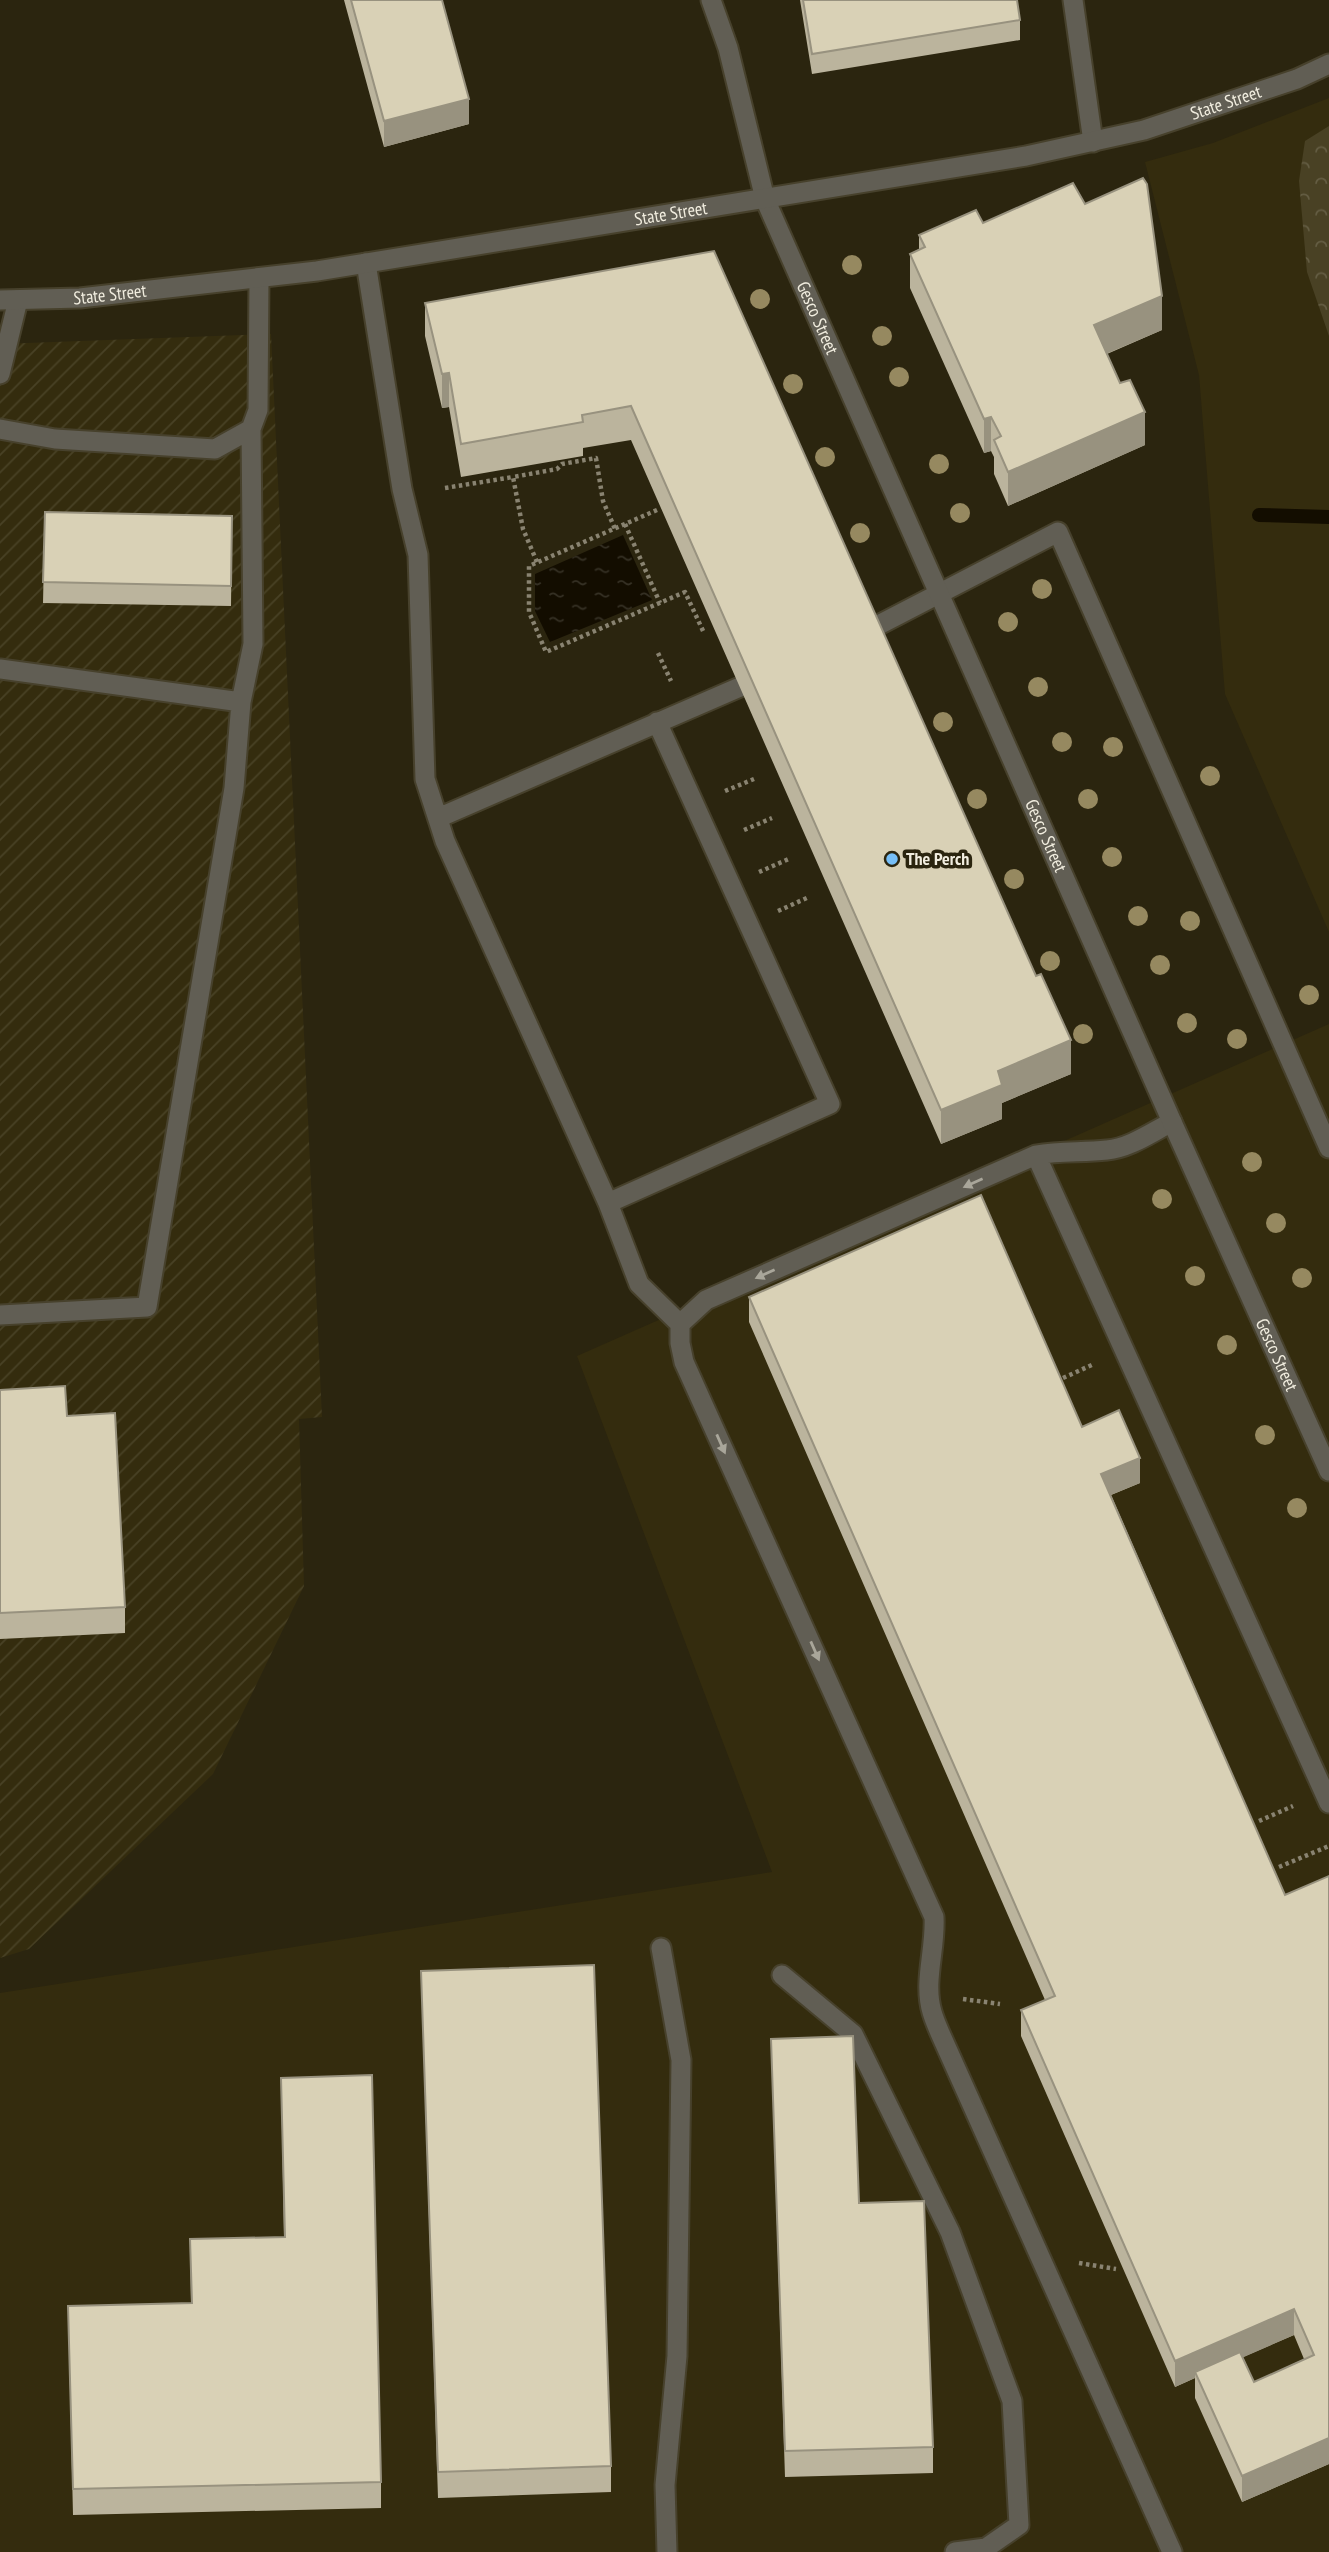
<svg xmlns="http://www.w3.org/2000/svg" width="1329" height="2552" font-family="'PT Sans Narrow',sans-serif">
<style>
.built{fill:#342c0e}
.industrial{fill:url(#industrial-furrows)}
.forest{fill:url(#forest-crowns)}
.water{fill:url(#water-ripples)}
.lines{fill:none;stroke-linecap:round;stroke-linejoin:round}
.stream{stroke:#130d00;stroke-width:14}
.service-casing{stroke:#47412c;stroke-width:23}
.minor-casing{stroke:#47412c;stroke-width:23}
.path{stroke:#898371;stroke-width:4.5;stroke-dasharray:3.5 3.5;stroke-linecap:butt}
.service{stroke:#615e54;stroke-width:19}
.minor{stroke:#615e54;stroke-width:19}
.tree{fill:#968960}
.wall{fill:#bbb49d;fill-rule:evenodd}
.shaded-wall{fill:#98927f}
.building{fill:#d9d1b6;stroke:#98927f;stroke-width:2}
.oneway{fill:#a9a69a}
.poi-dot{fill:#77bff7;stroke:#2b250f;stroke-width:2.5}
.labels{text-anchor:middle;stroke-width:7;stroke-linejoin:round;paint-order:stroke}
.street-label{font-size:18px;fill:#f1eddf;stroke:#2b250f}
.poi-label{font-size:18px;font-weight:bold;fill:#f1eddf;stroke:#2b250f;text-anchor:start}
</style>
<defs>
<pattern id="industrial-furrows" width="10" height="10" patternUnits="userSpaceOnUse" patternTransform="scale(1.75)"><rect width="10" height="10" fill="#342c0e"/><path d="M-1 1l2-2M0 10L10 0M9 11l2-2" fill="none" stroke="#484125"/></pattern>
<pattern id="forest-crowns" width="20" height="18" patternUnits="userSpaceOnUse" patternTransform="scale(1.75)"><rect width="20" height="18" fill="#494124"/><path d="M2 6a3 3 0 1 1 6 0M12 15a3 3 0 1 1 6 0" fill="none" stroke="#645d43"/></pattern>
<pattern id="water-ripples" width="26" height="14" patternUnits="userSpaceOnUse" patternTransform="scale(1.75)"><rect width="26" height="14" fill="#130d00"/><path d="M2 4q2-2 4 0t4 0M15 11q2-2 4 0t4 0" fill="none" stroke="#363125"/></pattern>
</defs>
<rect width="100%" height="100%" fill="#2b250f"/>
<!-- built -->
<path class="built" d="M1329,98v834l-104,-238 -26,-319 -54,-213 68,-19z
M1329,1024v1528h-1329v-559l772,-121 -195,-516z"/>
<!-- industrial -->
<path class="industrial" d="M271,334l51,1083 -23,2 5,167 -91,188 -184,175 -29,9v-1614z"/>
<!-- forest -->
<path class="forest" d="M1329,126v210l-22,-64 -8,-91 6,-40z"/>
<!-- water -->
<path class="water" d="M623,535l29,65 -102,42 -15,-31v-37z"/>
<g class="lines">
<!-- stream -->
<path class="stream" d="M1259,515l70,2"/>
<defs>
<path id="service" d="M711,0l17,48 37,151
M1073,0l20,142
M366,263l36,226 16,66 7,224 20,62 163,362 31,81 41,40
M0,374l18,-74
M0,429l55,10 160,10 36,-20 7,-19 1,-132
M867,631l191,-99 271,616
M0,669l241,33 -7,86 -87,519 -147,8
M241,702l12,-58 -2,-215
M438,818l302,-131
M1172,1122c-20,10 -42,26 -65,28 -25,3 -45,0 -71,5l-330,145 -26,24v19l4,19 250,555c2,31 -11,65 -2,95 2,7 5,14 8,21l232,519
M1036,1155l293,648
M608,1203l222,-99 -173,-382
M661,1948l20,112 -4,296 -12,129 2,67
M782,1975l71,59 97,198 62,169 7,124 -33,23 -31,4"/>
<g id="minor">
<path id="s1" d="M765,199l407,923 157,349"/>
<path id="s2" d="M0,300l80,-2 237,-27 709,-115 118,-26 153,-51 32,-15"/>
</g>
</defs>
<!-- service casing -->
<use href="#service" class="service-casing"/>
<!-- minor casing -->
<use href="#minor" class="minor-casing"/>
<!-- path -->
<path class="path" d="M445,488l68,-11
M657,510l-128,56v46l17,40 139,-60 19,41
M625,524l35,79
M537,562l-14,-33 -10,-52 44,-8 5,-5 34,-6 7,43 12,28
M658,653l13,28
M725,791l29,-12
M744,830l28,-12
M759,872l32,-14
M778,911l31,-14
M1063,1378l31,-14
M1259,1821l34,-15
M1279,1867l50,-21
M963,1999l37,5
M1079,2263l37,6"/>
<!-- service -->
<use href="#service" class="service"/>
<!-- minor -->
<use href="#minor" class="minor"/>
</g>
<!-- trees -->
<g class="tree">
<circle cx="852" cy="265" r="10"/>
<circle cx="760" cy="299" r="10"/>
<circle cx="882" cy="336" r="10"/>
<circle cx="899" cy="377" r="10"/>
<circle cx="793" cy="384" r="10"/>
<circle cx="825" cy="457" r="10"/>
<circle cx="939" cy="464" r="10"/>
<circle cx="960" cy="513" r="10"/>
<circle cx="860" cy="533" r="10"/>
<circle cx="1042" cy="589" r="10"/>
<circle cx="1008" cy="622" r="10"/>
<circle cx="1038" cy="687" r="10"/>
<circle cx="943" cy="722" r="10"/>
<circle cx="1062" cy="742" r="10"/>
<circle cx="1113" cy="747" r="10"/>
<circle cx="1210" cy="776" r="10"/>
<circle cx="977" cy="799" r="10"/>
<circle cx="1088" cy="799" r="10"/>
<circle cx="1112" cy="857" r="10"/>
<circle cx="1014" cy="879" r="10"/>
<circle cx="1138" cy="916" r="10"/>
<circle cx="1190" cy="921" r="10"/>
<circle cx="1050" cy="961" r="10"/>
<circle cx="1160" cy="965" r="10"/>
<circle cx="1309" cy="995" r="10"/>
<circle cx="1187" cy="1023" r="10"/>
<circle cx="1083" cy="1034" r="10"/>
<circle cx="1237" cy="1039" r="10"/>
<circle cx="1252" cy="1162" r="10"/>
<circle cx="1162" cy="1199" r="10"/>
<circle cx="1276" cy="1223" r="10"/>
<circle cx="1195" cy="1276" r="10"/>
<circle cx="1302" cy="1278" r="10"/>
<circle cx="1227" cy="1345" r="10"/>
<circle cx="1265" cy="1435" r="10"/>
<circle cx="1297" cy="1508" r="10"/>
</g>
<!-- wall -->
<path class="wall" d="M344,0h98l27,124 -85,23z
M800,0h217l3,20v20l-208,34z
M1085,204l77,126 -55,24 38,91 -137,61 -14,-32v-17l-3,-6 -7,2 -74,-165v-34l9,-5v-14z
M714,251l357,823 -69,29v16l-61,25 -310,-704 -48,8v8l-122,21 -12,-70 -7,1 -17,-72v-33z
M45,512l187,4 -1,90 -188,-3z
M749,1297l391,186 -29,12 174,400 44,-19v588l-87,38 -47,-104v-20l-20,9 -154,-351v-26l24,-10 -296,-678zM1294,2335l10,24 -50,23 -11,-25z
M0,1390l67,26 58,191v26l-125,6z
M421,1971l190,495v26l-173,6z
M771,2039l88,164 74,244v26l-148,4z
M281,2078l100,404v26l-308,7 -5,-209 123,-3 -1,-64 94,-2z"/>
<!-- shaded-wall -->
<path class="shaded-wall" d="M469,99v25l-85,23v-26z
M1162,296v34l-68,29v-34z
M449,373v34l-7,1v-34z
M1145,412v33l-137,61v-34z
M991,417v34l-7,2v-34z
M1071,1040v34l-69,29v16l-61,25v-34l57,-39z
M1140,1458v25l-39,16v-25z
M1294,2309v26l-96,42 -3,-5v6l-20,9v-26z
M1329,2438v26l-87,38v-26z"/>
<!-- building -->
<path class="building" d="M351,0h91l27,99 -85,22z
M803,0h214l3,20 -208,34z
M1143,178l4,6 15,112 -68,29 26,58 10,-3 15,32 -137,60 -14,-32 7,-4 -10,-19 -7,2 -74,-165 15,-7 -6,-12 57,-25 7,13 90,-40 12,21z
M714,251l322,725 5,-2 30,66 -73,31 4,14 -61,25 -310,-704 -49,9 1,7 -122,22 -12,-71 -7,1 -17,-71z
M45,512l187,4 -1,70 -188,-4z
M981,1195l101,232 37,-17 21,48 -39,16 184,421 44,-19v562l-87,38 -47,-104 45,-20 14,30 60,-27 -20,-46 -119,52 -154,-351 34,-14 -306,-699z
M65,1386l2,30 48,-3 10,194 -125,6v-223z
M594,1965l17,501 -173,6 -17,-501z
M853,2036l6,167 65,-2 9,246 -148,4 -14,-412z
M372,2075l9,407 -308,7 -5,-183 124,-3 -2,-64 95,-2 -4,-159z"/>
<!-- one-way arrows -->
<defs><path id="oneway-solid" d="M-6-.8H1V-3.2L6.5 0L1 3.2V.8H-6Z" transform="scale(1.75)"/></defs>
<g class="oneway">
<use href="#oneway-solid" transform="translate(973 1183) rotate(156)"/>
<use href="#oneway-solid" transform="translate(765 1274) rotate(156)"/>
<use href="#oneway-solid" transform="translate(721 1444) rotate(66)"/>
<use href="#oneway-solid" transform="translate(815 1651) rotate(66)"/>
</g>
<!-- markers -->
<circle class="poi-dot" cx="892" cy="859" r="7"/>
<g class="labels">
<!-- street labels -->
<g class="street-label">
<text dy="6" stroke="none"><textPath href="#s2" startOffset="1244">State Street</textPath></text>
<text dy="6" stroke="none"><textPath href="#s2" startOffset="677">State Street</textPath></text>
<text dy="6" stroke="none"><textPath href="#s2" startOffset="110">State Street</textPath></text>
<text dy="6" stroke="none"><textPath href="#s1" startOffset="130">Gesco Street</textPath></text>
<text dy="6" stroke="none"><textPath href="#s1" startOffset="696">Gesco Street</textPath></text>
<text dy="6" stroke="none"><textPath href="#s1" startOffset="1264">Gesco Street</textPath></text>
</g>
<!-- poi labels -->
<g class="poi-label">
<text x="906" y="865">The Perch</text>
</g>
</g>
</svg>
